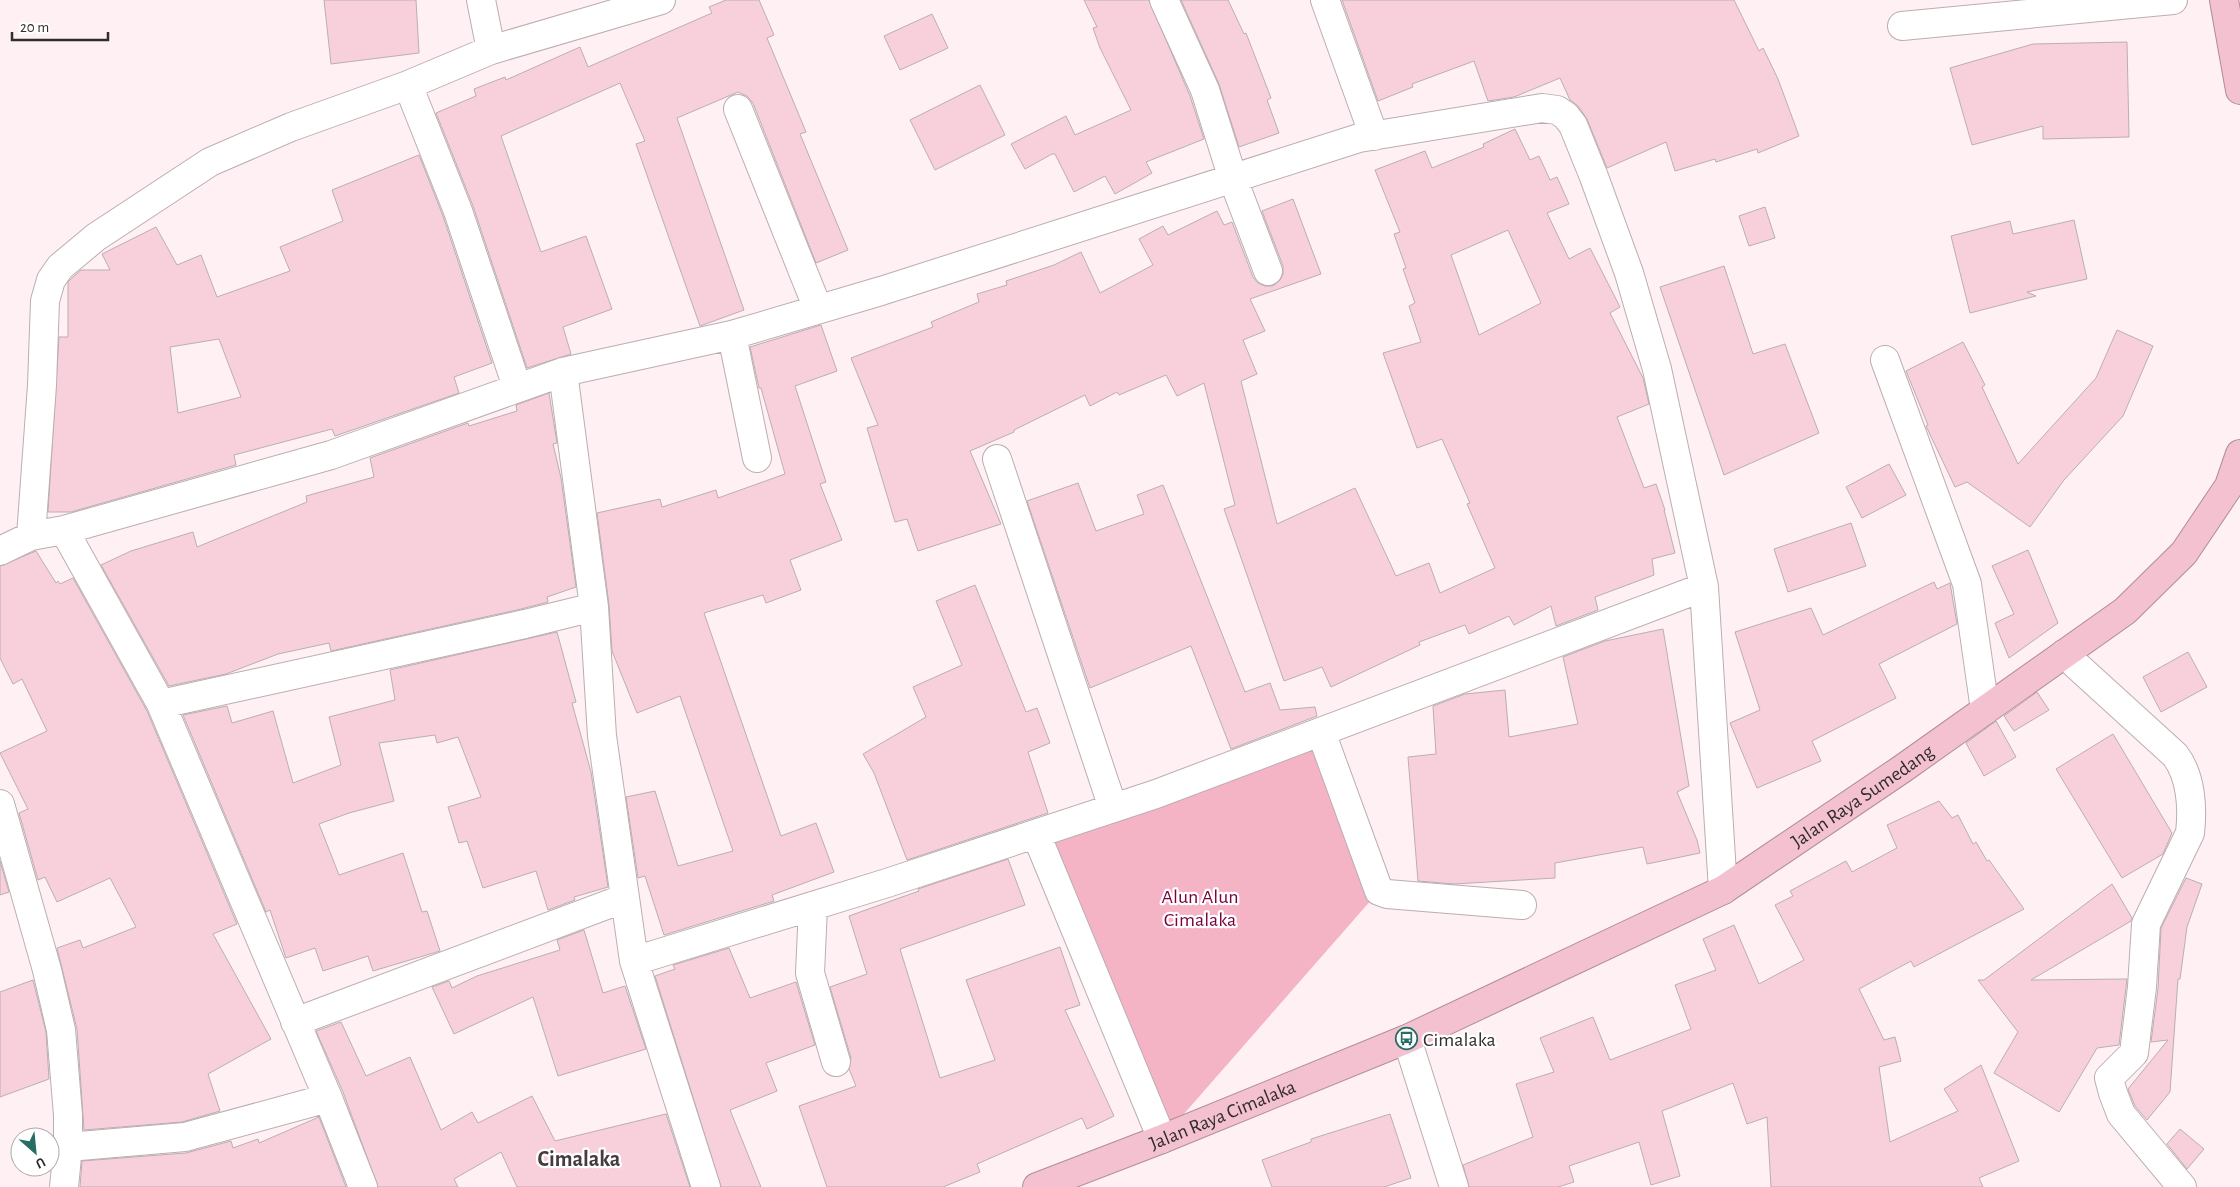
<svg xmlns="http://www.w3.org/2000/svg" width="2240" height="1187" font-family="'Alegreya Sans',sans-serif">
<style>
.green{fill:#f5b3c6}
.building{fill:#f8d0db;stroke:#bbaeb1;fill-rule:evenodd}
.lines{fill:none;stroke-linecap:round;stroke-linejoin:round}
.minor-casing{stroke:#bbaeb2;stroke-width:30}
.highway-casing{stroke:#af8d96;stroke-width:30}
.minor{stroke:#fff;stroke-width:28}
.highway{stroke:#f3c1cf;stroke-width:28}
.labels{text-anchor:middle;stroke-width:4.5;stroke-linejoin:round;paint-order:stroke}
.street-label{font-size:20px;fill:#312c2d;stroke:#fff}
.park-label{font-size:20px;fill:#78033d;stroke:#fff}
.poi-label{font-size:20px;fill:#312c2d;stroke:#fff;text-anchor:start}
.quarter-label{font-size:22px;font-weight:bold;fill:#463b3e;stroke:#fff}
</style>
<rect width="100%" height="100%" fill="#fef0f3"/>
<!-- green -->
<path class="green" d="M1321,732l58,159 -217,248 -126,-305z"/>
<!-- building -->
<path class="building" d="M324,0h92l3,53 -88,11z
M726,0h33l15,35 -7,3 39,94 -6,2 48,116 -32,13 -63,-160 -6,-7 -9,-4 -61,26 67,192 -44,16 -64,-182 9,-3 -25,-58 -119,53 40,116 45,-16 26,73 -49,18 8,27 -44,14 -54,-162 -37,-93 40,-17 -2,-7 31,-12 1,3 74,-33 8,20 124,-54 -3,-6z
M1084,0h65l41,96 14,43 -58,23 6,11 -37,21 -10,-18 -31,16 -19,-38h-3l-27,15 -14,-25 55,-28 9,19 56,-25 -31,-62 -7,-20 4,-1z
M1181,0h47l16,34 2,-1 25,65 -4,2 12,33 -40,14 -20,-63z
M1342,0h392l25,51 4,-3 15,31 21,57 -41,17 -1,-4 -41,13 -1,-3 -40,12 -9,-29 -59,26 -20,-49 -9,-13 -8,-6 -10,-22 -46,19 -26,4 -14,-40 -62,23 1,3 -35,14z
M932,14l16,34 -48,22 -16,-34z
M2127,42l2,95 -86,2v-13l-71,19 -22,-77 83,-24z
M980,85l25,50 -70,35 -25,-50z
M1515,129l15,31 9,-4 11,24 7,-3 12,27 -22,9 22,46 21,-11 30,59 -10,6 33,65 6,26 -32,13 27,71 12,-4 9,26h-1l11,43 -23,6 2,16 -59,22 3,13 -42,16 -5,-20 -37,19 -5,-9 -40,18 -4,-9 -46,17 1,3 -89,42 -9,-20 -38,14 -60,-172 11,-4 -31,-122 -27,13 -11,-21 -47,20 -2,-3 -27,14 -5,-11 -71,35v2l-44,19 31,73 -83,27 -11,-32 -12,3 -28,-94 11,-3 -27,-67 82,-31 -2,-5 48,-20 -2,-8 30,-9 -1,-4 48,-16 27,-13 19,41 53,-28 -14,-26 24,-13 5,9 49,-24 7,14 8,-3 21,55 5,6 7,3h8l7,-6 3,-6v-8l-21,-55 31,-12 28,75 -71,25 15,32 -22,9 14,34 -16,7 36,143 78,-36 41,88 33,-13 11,30 55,-25 -28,-64 3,-1 -28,-64 -25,9 -34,-95 38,-11 -12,-36 6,-3 -12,-34 3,-1 -12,-34 6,-2 -25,-62 50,-19 7,17 52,-21 -1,-3zM1508,230l33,73 -62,32 -28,-80z
M419,155l24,61 49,147 -38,14 5,16 -124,43 -3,-7 -98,26 2,10 -165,47h-23l11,-175h9v-55l4,-4 9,-8h29l-8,-16 54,-27 21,38 24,-10 16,42 73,-26 -10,-24 63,-26 -11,-31zM219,339l22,58 -63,16 -8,-66z
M1765,207l10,31 -26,8 -10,-30z
M2074,220l13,59 -60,13 9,4 -66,17 -19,-77 59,-15 3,13z
M1724,266l29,88 32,-10 34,89 -95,42 -64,-188z
M821,325l16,46 -42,15 31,96 -6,2 22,56 -52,20 11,30 -35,13 -3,-8 -59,18 77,223 35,-13 18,49 -62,23 2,6 -110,34 -19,-59 -7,2 -12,-81 29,-6 23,75 55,-15 -53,-155 -43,17 -25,-62 -3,-46 -12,-92 63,-14 2,8 54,-17 2,8 67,-24 -24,-86h-2l-9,-41z
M2117,330l36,16 -30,70 -59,64 -34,47 -63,-45 -12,5 -29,-61 2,-1 -22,-54 57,-29 22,43 -3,2 36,77 78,-86z
M549,393l8,50 -4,1 8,34 15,109 -29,10 1,5 -27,7 -190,42 -2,-8 -51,11 -52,20 -57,12 -68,-121 30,-14 62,-19 4,15 110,-45 -1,-6 68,-19 -4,-19 98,-35 1,3 48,-15 -1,-6z
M1889,464l17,31 -44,23 -16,-31z
M1078,483l18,48 48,-17 -7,-19 26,-10 82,207 25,-9 10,27 35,-3 2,9 -86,33 -40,-103 -101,42 -63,-187z
M1851,523l15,43 -78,26 -14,-43z
M2028,550l30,73 -49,35 -14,-35 19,-9 -22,-48z
M36,551l20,32 2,-2 2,3 13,-6 74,133 90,213 -24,10 58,105 -63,35 12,37 -38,11 -98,8 -7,-101 -20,-81 23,-8 3,8 53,-21 -26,-49 -53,24 -12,-25 -7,3 -19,-67 9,-4 -28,-56 47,-22 -25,-52 -9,5 -13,-26v-92z
M1934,582l3,7 13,-6 7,41 -78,40 17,34 -84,43 9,20 -64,27 -27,-65 30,-13 -25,-78 76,-24 12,27z
M975,585l51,127 11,-4 13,35 -22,9 20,61 -141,47 -33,-87 -11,-19 63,-37 -13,-30 49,-22 -26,-64z
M1663,629l26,157 -12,6 20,48 3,13 -53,11 -4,-17 -88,16v15l-101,6 -36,-3 -10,-124 28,-3 -3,-48 32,-12 40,-4 4,47 69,-13 -15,-67 42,-16z
M557,632l19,70 -4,1 19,69 17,115 -34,10 1,3 -27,10 -12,-39 -53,17 -16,-47 -8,2 -11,-36 33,-10 -23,-60 -21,6 -2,-8 -56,8 15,58 -45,12 -30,11 20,51 64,-22 19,59 5,-1 13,40 -67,20 -5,-15 -45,15 -8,-23 -29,10 -16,-48 -4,2 -83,-197 44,-9 5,17 41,-12 20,72 48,-18 -12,-48 66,-17 -5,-30z
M2188,652l19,35 -46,25 -18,-35z
M2037,692l12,18 -35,21 -10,-15z
M1996,721l20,36 -32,19 -18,-33z
M2113,734l59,99 -9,21 -41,24 -66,-109z
M1939,801l13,17 6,-3 15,29 3,-2 11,19 2,-1 35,49 -110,58 -3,-6 -52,28 25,51 11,-3 6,24 -22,6 11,75 68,-31 -14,-22 37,-24 38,96 -40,17 4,9h-212l-4,-70 -20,7 -14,-41 -71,28 18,65 -29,9 -12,-43 -70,24 5,16 -16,5h-89l-6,-22 70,-28 -17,-53 38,-12 -14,-34 53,-21 17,43 81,-31 -16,-44 41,-15 -13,-31 31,-14 25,59 45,-24 -29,-55 18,-9 -3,-5 56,-30 6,11 45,-24 -10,-23z
M1008,859l17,46 -125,44 40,129 55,-18 -29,-80 94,-33 20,58 -15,5 49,106 -27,13 -5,-11 -105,46 3,8 -37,15h-116l-28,-81 57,-20 -7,-17 2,-11 -21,-71 37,-13 -18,-58 70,-25 -1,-2z
M0,861l9,31 -9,3z
M2186,878l16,6 -15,43 -7,52h-2l-8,113 -23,28 -12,-14 -7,-17 40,-49 -17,2 7,-53 3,-61z
M2112,884l20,34 -1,3 -100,59 96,-1 -8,66 -22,3 -38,64 -65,-39 24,-41 -40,-52h6z
M584,930l19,63 22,-7 21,63 -88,27 -25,-79 -79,37 -22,-47 17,-6 3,7 25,-12 83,-26 -3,-10z
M729,948l21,50 46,-16 19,63 -49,18 11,28 -47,19 31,77h-40l-66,-211 20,-7 -2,-4z
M33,980l13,52 3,47 -49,18v-105z
M341,1022l25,54 44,-19 31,73 31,-18 6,11 54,-27 23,45 111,-27 24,73h-173l-16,-35 -47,27 4,8h-80l-35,-95 -27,-61z
M1390,1114l21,64 -27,9h-112l-10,-27 49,-18v-3z
M319,1117l27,70h-266l2,-26 104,-8 45,-12 2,7 25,-9 1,4z
M2180,1129l24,20 -17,20 -20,-25z"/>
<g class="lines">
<defs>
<path id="minor" d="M1164,0l41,90 28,89 35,92
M1325,0l49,136
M1902,26l271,-26
M491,50l170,-50
M408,85l50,126 59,176
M738,109l80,200
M732,335l25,123
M1885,360l82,224 18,126
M563,372l31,235
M997,459l116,349
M64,530l97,174 167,394 35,89
M31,536l11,-151 3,-84 6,-21 9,-13 36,-30 114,-75 81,-35 117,-42 83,-35 -10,-50
M0,551l31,-15 33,-6 267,-75 232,-83 169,-37 149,-44 478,-153 183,-30 15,2 9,6 7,9 21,52 35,96 28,96 47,218 19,303
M2064,654l111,101c16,21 18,52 15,78l-44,91 -4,63 -8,66 -25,25 4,15 8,21 61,73
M161,704l364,-80 69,-17 8,129 32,225 72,226
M1321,732l58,159 8,3 135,11
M0,804l47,166 14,60 7,85v32l-4,40
M1036,834l126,305
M813,907l-3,66 26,89
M634,961l253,-78 269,-89 548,-207
M295,1022l330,-124
M1407,1039l47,148
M68,1147l117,-10 143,-39"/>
<g id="highway">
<path d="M2224,0l16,90"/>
<path id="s1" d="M1037,1187l125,-48 245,-100 316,-149 179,-121 223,-158 59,-58 45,-67 11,-32"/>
</g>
</defs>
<!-- minor casing -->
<use href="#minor" class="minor-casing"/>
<!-- highway casing -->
<use href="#highway" class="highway-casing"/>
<!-- minor -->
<use href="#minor" class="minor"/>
<!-- highway -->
<use href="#highway" class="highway"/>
</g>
<!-- icons -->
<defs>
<symbol id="bus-ring" viewBox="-11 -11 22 22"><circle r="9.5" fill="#fff" stroke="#276d61" stroke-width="1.5"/><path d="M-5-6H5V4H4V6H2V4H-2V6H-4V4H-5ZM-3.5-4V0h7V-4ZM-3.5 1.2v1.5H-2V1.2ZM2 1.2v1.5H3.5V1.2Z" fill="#276d61"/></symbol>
</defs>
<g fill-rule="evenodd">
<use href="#bus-ring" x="1394" y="1026" width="25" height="25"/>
</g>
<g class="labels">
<!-- street labels -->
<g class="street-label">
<text dy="7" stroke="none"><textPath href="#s1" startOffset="916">Jalan Raya Sumedang</textPath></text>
<text dy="7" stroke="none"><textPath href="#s1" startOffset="199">Jalan Raya Cimalaka</textPath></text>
</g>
<!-- park labels -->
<g class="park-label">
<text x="1200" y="903">Alun Alun<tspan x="1200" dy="23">Cimalaka</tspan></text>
</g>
<!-- poi labels -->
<g class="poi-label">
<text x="1423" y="1046">Cimalaka</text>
</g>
<!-- quarter labels -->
<g class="quarter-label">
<text x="579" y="1166">Cimalaka</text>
</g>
</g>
<!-- north arrow -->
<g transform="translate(35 1152) rotate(153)"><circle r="24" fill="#ffffff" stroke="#adabab"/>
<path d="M0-4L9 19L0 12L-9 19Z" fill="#276d61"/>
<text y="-8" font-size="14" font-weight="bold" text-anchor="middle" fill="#312c2d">U</text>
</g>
<!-- scale -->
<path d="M12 32v8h96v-8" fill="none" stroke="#312c2d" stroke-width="2.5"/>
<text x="20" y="32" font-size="15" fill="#312c2d" stroke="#ffffff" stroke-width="4" paint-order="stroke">20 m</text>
</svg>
